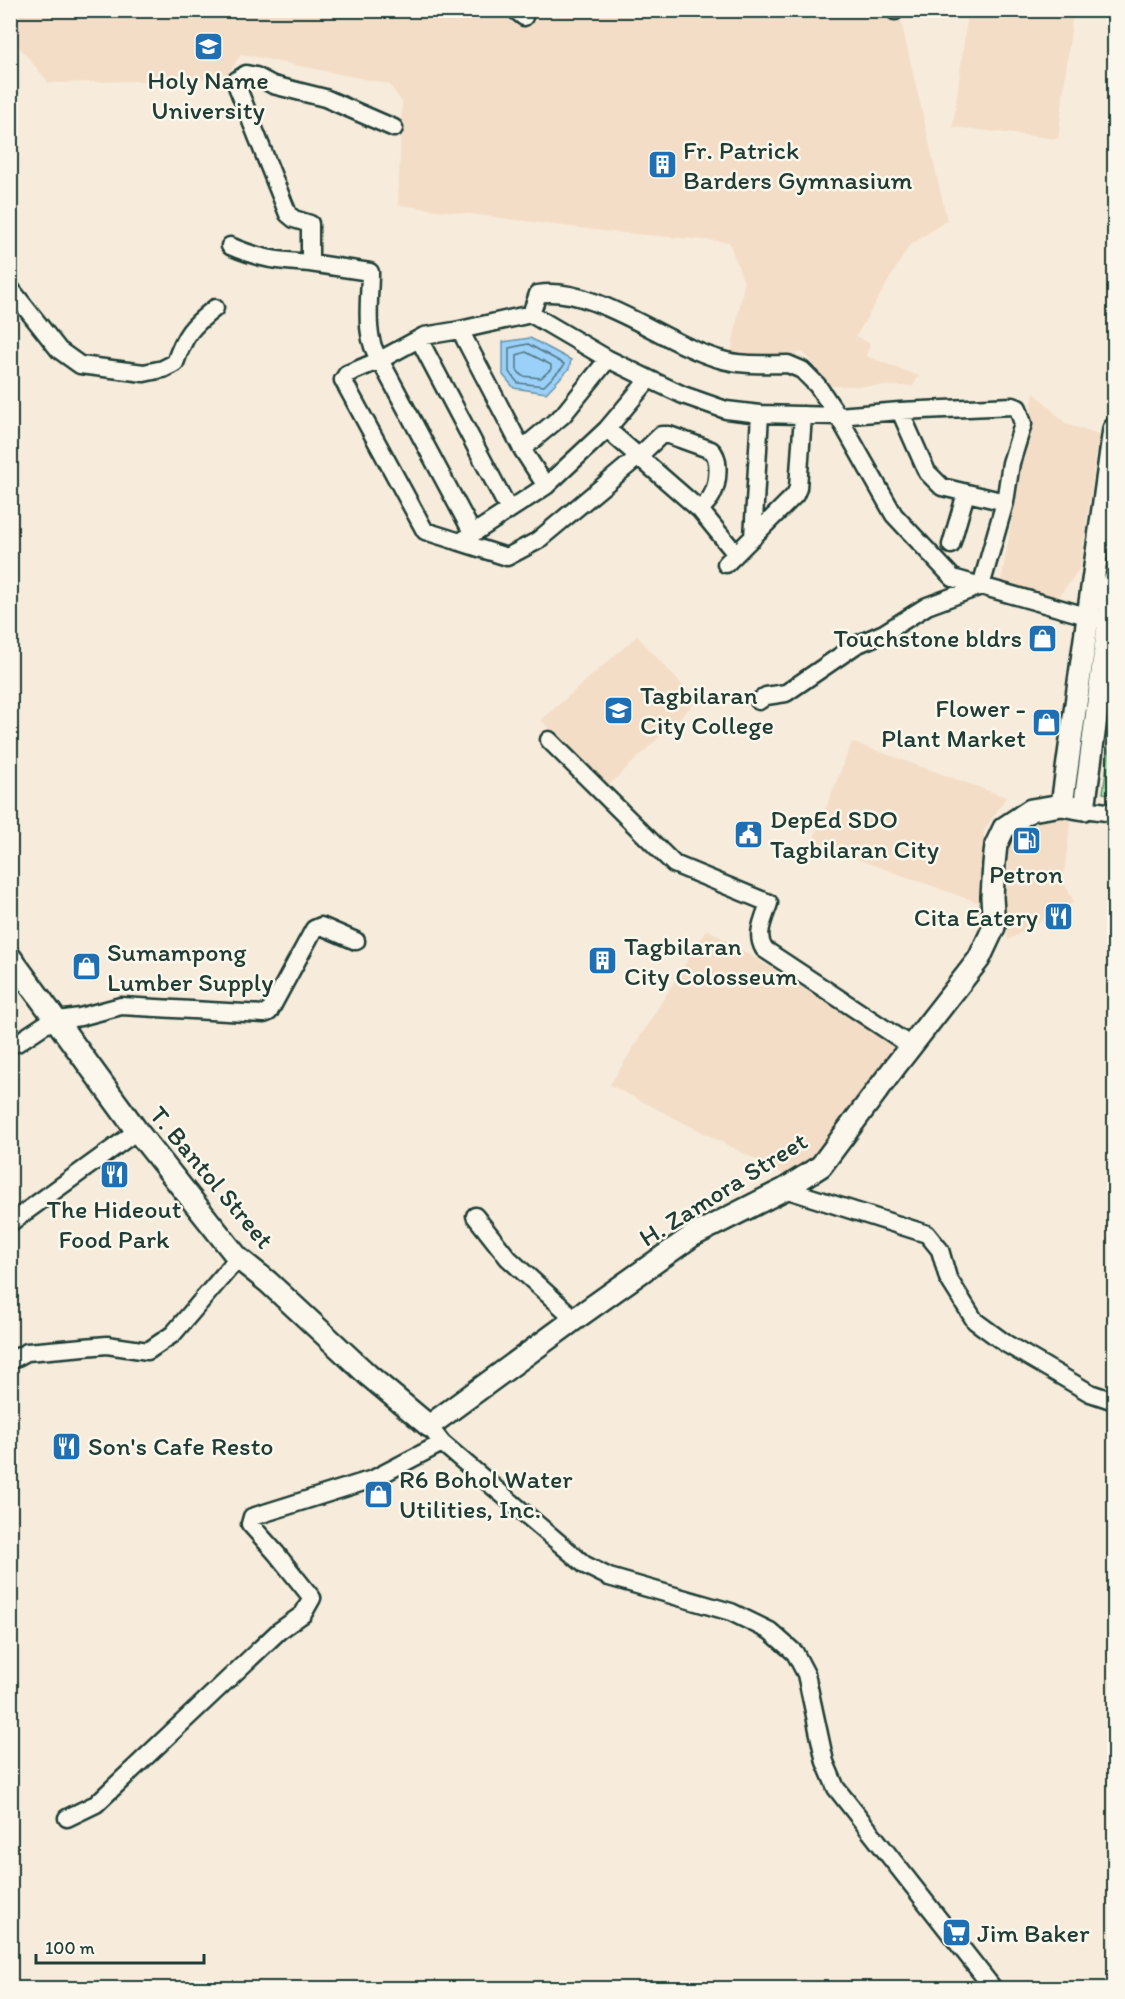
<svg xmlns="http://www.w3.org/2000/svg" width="1125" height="1999" font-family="Itim,sans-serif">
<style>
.built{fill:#f3ddc7}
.green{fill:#a5e5ae;stroke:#629171;stroke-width:1.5}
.water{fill:#9bd0f9;stroke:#6995aa;stroke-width:1.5}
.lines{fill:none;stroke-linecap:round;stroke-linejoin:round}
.shore{stroke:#517883;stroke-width:1.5}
.minor-casing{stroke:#1f3d34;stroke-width:21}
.major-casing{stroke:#1f3d34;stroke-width:26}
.minor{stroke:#fbf7ec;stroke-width:16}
.major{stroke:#fbf7ec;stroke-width:21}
.labels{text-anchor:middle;stroke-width:5;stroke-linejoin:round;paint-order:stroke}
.poi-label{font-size:26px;fill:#1f3d34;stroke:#fbf7ec;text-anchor:start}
.street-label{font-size:26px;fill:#1f3d34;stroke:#fbf7ec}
</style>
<rect width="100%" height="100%" fill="#f7ebdb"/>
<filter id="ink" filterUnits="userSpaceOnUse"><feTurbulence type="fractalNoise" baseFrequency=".0167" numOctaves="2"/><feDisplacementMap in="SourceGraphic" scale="12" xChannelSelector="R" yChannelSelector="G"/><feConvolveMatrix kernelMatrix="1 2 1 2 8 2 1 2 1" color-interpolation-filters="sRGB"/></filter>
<g filter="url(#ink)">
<!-- built -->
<path class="built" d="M878,10l22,7 47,203 -38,26 -53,90 14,8 -4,12 53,20 -6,10h-83l-27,-34 -48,9 -25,-3 14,-75 -15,-41 -117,-10 -214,-27 4,-103 -13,-18 -148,-30 -16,25 -176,4 -38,-46 -1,-26z
M968,11h105l-15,128 -105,-12z
M1034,392l32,32 33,11 -19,133 -23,31 -56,-16z
M637,636l60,65 -90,86 -66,-67z
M852,742l154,55 -22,34 4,75 -176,-63z
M1043,815l28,4 -8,62 11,21 -66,38 -6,-33v-46l9,-27 16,-14z
M707,929l193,117 -84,113 -32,15 -174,-89z"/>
<!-- green -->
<path class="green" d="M1113,722l1,1v72l-11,-2z"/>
<!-- water -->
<path class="water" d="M530,338l41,22 -2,9 -23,24 -32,-5 -11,-13v-33z"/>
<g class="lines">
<!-- shore -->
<path class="shore" d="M528,344l36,20 -1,3 -19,19 -26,-3 -9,-11v-24z
M526,352l25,13v4l-10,9 -19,-2 -5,-6v-15z"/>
<defs>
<path id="minor" d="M515,10l9,7
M895,11v-1
M394,128l-69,-30 -52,-13 -17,-9 -10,-2 -9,6v6l51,128 6,5 16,5v39l60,9c0,28 -7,66 10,88l93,174
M230,246c30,13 48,15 80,17
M10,288l49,62 21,15 64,8 19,-4 12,-6c10,-29 16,-36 40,-55
M531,314l7,-20c56,-9 125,49 181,65 22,7 45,5 69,5l14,6 15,15 21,31 56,99 59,63 144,41
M460,330l62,119 24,37
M419,339l90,171
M649,379l-41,-20 -77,-45 -71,16 -36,6 -44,24 -33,14 -4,6 82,151 35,11 86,-56 61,-57 42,-50 34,16 43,15 34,4 78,2 62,-5 113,-5 5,2 5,16 -12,39 -6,39 -24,84 -54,20 -43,27 -28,12 -70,48 -20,3 -7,5
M900,411l27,61 15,15 63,15
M607,429l93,81 36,44
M522,449l41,-34 45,-56
M753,538l7,-124
M460,542l47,15 30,-16 101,-84 23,-22h8l42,15c10,8 7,34 1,45 -2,5 -8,10 -12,15
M951,545l15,-52
M726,564l69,-69 3,-7 5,-73
M549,740l125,124 95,39c-5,16 -14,31 -5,46l147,97
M1084,809l30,4
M10,1044l7,-1 27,-18 14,-5 22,-3 41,-11 143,8 5,-2 45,-83 7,-3 35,15
M785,1189l142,45 13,16 8,28 27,43 30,22 85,50 24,8
M475,1216l33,42 67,61
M10,1223l127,-92
M10,1361l17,-9 80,-7 41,6 25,-17 65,-76
M429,1426l13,17 143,122 24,12 122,35 39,19 25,22 11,21 19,88 11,26 157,200
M67,1818l29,-14 183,-173 24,-17 9,-16 -36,-45 -26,-29 2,-7 121,-38 69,-36"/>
<path id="major" d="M1062,805l52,-376
M10,957l127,174 101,127 30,24 100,93 61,51 146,-107 117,-83 93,-47 36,-23 76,-102 82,-105 15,-32 -2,-30 2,-33 2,-19 8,-17 27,-18 31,-5 22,4 30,-228"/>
</defs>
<!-- minor casing -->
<use href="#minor" class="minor-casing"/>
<!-- major casing -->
<use href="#major" class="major-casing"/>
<!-- minor -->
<use href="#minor" class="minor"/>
<!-- major -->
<use href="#major" class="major"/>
</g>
</g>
<!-- icons -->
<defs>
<symbol id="university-square" viewBox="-11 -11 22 22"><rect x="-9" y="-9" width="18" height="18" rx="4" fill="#1f6fb2" stroke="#fbf7ec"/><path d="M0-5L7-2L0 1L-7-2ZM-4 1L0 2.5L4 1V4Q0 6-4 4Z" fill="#fff"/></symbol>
<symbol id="building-square" viewBox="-11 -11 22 22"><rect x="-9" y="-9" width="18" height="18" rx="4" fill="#1f6fb2" stroke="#fbf7ec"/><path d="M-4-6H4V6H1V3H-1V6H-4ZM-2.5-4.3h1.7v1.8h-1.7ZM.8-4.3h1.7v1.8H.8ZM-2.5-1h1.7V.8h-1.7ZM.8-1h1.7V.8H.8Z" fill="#fff"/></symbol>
<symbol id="shop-square" viewBox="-11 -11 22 22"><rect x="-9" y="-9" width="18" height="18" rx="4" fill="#1f6fb2" stroke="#fbf7ec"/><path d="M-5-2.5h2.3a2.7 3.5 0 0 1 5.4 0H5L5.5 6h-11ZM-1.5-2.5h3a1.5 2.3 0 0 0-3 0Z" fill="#fff"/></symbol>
<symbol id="school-square" viewBox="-11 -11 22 22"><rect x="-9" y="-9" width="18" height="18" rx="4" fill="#1f6fb2" stroke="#fbf7ec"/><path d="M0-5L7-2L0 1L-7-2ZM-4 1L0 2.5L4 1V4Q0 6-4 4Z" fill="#fff"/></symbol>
<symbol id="civic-square" viewBox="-11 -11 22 22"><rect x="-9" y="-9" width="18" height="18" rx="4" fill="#1f6fb2" stroke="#fbf7ec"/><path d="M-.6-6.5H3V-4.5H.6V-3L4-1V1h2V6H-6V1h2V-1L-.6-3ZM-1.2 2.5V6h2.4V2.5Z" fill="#fff"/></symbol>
<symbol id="fuel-square" viewBox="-11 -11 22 22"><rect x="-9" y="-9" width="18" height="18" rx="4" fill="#1f6fb2" stroke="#fbf7ec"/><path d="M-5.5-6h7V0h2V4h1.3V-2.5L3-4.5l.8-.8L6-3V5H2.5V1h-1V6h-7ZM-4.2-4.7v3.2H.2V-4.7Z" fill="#fff"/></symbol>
<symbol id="restaurant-square" viewBox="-11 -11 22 22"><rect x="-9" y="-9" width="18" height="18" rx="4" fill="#1f6fb2" stroke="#fbf7ec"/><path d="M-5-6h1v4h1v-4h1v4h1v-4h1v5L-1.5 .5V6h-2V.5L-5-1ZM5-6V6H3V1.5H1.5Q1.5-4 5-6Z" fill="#fff"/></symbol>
<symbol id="supermarket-square" viewBox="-11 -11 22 22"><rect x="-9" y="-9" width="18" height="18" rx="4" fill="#1f6fb2" stroke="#fbf7ec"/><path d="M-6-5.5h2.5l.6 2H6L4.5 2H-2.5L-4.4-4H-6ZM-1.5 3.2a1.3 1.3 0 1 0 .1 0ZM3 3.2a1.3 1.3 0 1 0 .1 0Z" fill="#fff"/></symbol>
</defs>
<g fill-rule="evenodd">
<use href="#university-square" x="192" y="30" width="33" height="33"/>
<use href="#building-square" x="646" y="148" width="33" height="33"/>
<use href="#shop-square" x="1026" y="622" width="33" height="33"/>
<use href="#school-square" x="602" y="694" width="33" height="33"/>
<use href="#shop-square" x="1030" y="706" width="33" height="33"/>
<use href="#civic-square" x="732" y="818" width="33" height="33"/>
<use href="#fuel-square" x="1010" y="824" width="33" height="33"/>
<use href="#restaurant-square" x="1042" y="900" width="33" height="33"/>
<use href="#building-square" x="586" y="944" width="33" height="33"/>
<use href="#shop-square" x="70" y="950" width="33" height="33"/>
<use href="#restaurant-square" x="98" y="1158" width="33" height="33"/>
<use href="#restaurant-square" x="50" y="1430" width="33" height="33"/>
<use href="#shop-square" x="362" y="1478" width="33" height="33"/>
<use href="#supermarket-square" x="940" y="1916" width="33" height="33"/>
</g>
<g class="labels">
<!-- poi labels -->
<g class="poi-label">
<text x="208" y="89" text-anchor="middle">Holy Name<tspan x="208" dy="30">University</tspan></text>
<text x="683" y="159">Fr. Patrick<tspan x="683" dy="30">Barders Gymnasium</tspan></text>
<text x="1022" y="647" text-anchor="end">Touchstone bldrs</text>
<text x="640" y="704">Tagbilaran<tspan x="640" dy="30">City College</tspan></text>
<text x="1026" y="717" text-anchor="end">Flower -<tspan x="1026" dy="30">Plant Market</tspan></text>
<text x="770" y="828">DepEd SDO<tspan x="770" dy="30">Tagbilaran City</tspan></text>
<text x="1026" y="883" text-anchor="middle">Petron</text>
<text x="1038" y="926" text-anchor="end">Cita Eatery</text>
<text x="624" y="955">Tagbilaran<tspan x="624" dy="30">City Colosseum</tspan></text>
<text x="107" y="961">Sumampong<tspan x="107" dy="30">Lumber Supply</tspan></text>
<text x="114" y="1218" text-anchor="middle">The Hideout<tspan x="114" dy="30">Food Park</tspan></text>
<text x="88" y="1455">Son's Cafe Resto</text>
<text x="399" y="1488">R6 Bohol Water<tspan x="399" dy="30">Utilities, Inc.</tspan></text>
<text x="977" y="1942">Jim Baker</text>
</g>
<!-- street labels -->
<g class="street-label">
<text transform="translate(212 1177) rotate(50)" y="9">T. Bantol Street</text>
<text transform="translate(723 1189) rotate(-32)" y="9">H. Zamora Street</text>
</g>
</g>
<!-- margin -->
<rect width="1125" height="1999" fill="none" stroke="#fbf7ec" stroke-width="36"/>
<rect x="18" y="18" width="1089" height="1963" fill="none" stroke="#1f3d34" stroke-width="2" filter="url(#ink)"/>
<!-- scale -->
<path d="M36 1954v9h168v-9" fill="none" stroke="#1f3d34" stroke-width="3"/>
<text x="45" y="1954" font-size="18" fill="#1f3d34" stroke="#fbf7ec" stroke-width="4.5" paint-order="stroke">100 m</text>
</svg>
